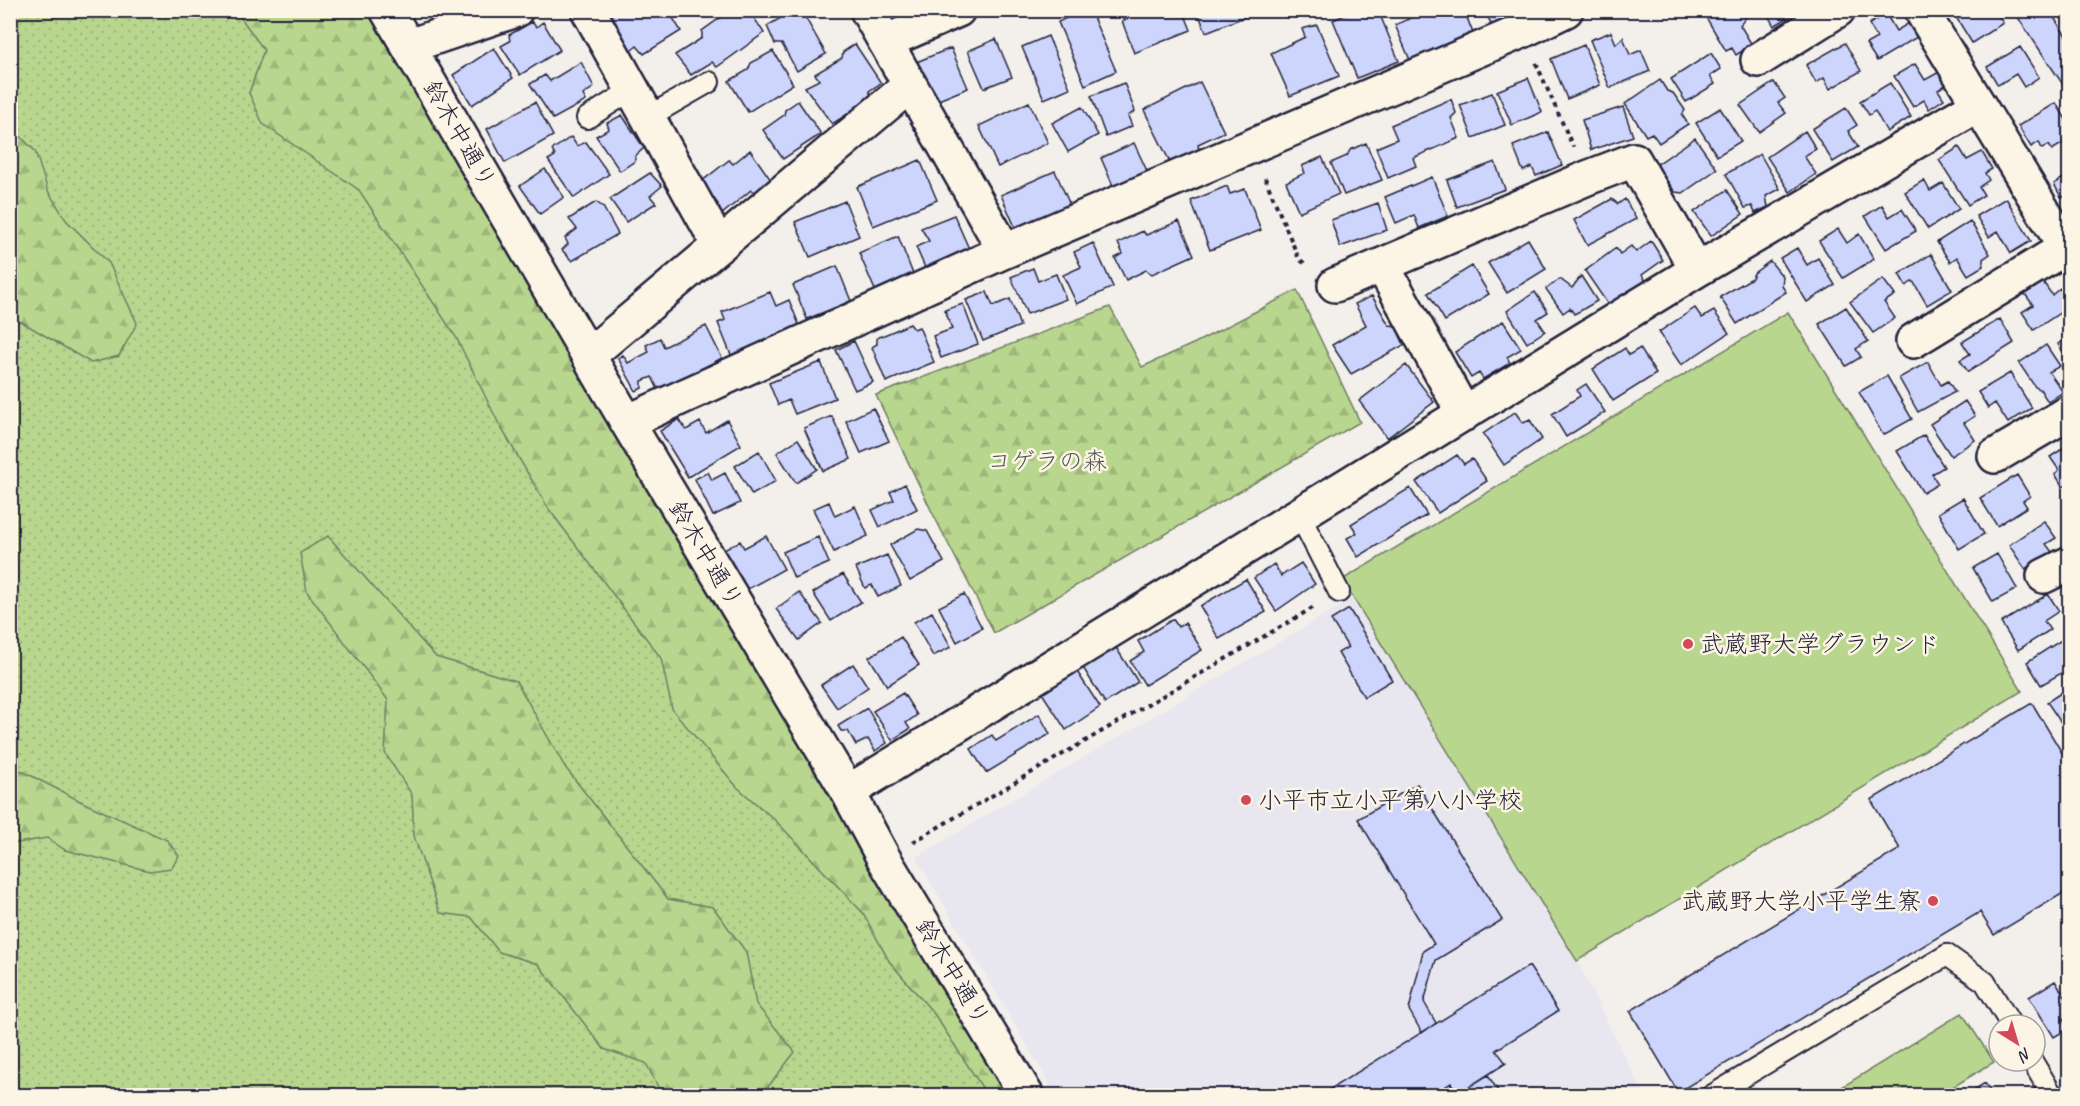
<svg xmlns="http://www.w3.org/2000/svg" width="2080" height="1106" font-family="Caveat,'Klee One',sans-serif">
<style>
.built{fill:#e8e7f0}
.grass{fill:url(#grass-dots);stroke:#6e7c64;stroke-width:1.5}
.forest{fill:url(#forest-firs);stroke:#6e7c64;stroke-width:1.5}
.park{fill:#b9d68e;stroke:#6e7c64;stroke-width:1.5}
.building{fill:#cdd5fd;stroke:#22223b;stroke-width:1.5}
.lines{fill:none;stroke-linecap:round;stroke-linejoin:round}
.lane-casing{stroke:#22223b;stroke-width:24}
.street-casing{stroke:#22223b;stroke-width:38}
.path{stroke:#22223b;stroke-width:4;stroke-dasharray:4.5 4.5;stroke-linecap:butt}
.lane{stroke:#fcf5e5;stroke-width:20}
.street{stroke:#fcf5e5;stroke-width:33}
.poi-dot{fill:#d1495b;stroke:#fcf5e5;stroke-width:2}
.labels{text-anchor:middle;stroke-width:5;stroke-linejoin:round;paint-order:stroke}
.street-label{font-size:24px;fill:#22223b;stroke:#fcf5e5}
.park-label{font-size:24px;fill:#4f5854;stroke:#fcf5e5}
.poi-label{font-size:24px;fill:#22223b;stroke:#fcf5e5;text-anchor:start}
</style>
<defs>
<pattern id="grass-dots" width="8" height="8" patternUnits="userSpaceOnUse" patternTransform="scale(1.5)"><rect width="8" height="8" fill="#b9d68e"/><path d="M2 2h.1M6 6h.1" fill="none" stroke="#9fb77b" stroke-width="1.8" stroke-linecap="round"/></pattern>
<pattern id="forest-firs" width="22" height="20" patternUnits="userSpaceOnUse" patternTransform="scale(1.5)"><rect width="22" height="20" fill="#b9d68e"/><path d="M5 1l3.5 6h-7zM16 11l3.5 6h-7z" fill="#9fb77b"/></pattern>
</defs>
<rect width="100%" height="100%" fill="#f3efea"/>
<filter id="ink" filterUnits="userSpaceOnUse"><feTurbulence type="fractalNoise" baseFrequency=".0167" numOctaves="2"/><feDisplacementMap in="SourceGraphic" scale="12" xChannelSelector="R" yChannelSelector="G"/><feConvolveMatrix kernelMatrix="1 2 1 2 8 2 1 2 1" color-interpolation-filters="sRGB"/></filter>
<g filter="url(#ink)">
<!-- built -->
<path class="built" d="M1355,597l222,364 67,134h-588l-140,-238z"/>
<!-- grass -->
<path class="grass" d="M10,11h366l640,1084h-1005z"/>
<!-- forest -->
<path class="forest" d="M236,11h140l640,1084h-29l-52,-80 -46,-54 -26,-48 -87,-92 -39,-34 -65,-78 -11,-51 -113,-150 -49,-84 -43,-87 -97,-147 -96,-66 -14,-31 15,-43z
M11,127l24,24 13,40 18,29 43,43 28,60 -18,33 -28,7 -69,-41 -11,-3z
M1297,290l63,132 -366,211 -61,-119 -57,-119 234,-88 32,60 53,-24z
M328,536l108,121 80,24 49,86 103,132 45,8 33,45 10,52 39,48 -28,36v7h-105l-16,-32 -42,-14 -66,-85 -39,-12 -28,-35 -31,-4 -26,-77 -2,-41 -27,-42 3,-53 -81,-108 -7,-39z
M11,768l11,3 62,32 83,37 12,16 -8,12 -21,3 -85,-21 -18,-12 -36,6z"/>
<!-- park -->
<path class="park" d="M1788,312l234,379 -445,270 -235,-381z
M1962,1013l32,49 -54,33h-111z"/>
<!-- building -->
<path class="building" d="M616,10h52l13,21 -37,23 -7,-8 -9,7 -21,-37z
M731,10h18l15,23 -47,34 -5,-5 -21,13 -16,-20 27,-17v-7z
M794,10h7l25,44 -29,17 -15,-27h-7l-8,-18z
M893,10h24l-21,9z
M1083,10h7l26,61 -31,14 -27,-63z
M1131,10h52l8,20 -57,23 -12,-32 11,-5z
M1197,10h54l1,4 -46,18z
M1357,10h21l21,51 -42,17 -24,-58z
M1429,10h35l9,23 -63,27 -15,-35z
M1485,10h37l3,8 -31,13z
M1709,10h35l3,6 -7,9 12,20 -16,10 -4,-7 -6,3 -22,-37z
M1765,10h24l3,5 -18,11z
M1967,10h28l8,13 -31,20 -16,-26z
M2013,10h36l21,32v53z
M1886,14l10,17 13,-8 8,14 -40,24 -11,-17 11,-6 -8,-14z
M532,22l4,5 7,-5 17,28 -40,25 -19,-29 9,-5 -1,-6z
M1317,25l22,51 -49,20 -19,-43 34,-16 -3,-8z
M1611,32l5,12 7,-7 7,18 11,-5 9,21 -40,17 -20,-48z
M1048,36l22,52 -26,11 -22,-52z
M996,39l16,38 -28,11 -16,-37z
M1845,43l16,28 -31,18 -6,-11 -8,5 -10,-18z
M855,44l26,39 -12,8 4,7 -41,26 -27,-37 14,-7 -4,-6 27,-16 1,-6z
M1584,45l16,40 -33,14 -16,-40z
M2020,47l19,30 -15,10 -8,-13 -18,11 -11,-18z
M494,48l19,30 -41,27 -19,-30z
M951,48l17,40 -37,15 -17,-40z
M773,51l20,33 -45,28 -19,-31 19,-11 3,-7z
M1711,53l10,16 -11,7 5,8 -29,18 -15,-23z
M581,62l13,25 -11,8 3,6 -33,18 -23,-35 15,-9 5,6z
M1915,64l10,16 16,-9 7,12 -10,7 6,9 -15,10 -5,-9 -11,7 -19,-31z
M1528,78l14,34 -30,13 -15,-34z
M1660,80l7,11 6,2 12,17 -3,5 6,9 -29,19 -7,-10 -6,3 -21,-32z
M1200,82l24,50 -26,12 1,7 -28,13 -27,-54z
M1774,82l11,16 -7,5 8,10 -27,19 -19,-27z
M1124,83l11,28 -7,5 4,10 -26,11 -15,-41z
M1890,83l21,34 -24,15 -12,-21 -6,4 -9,-14z
M1492,93l13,32 -32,13 -13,-33z
M1451,99l5,14 -5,5 8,20 -46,20 3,8 -28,12 -12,-30 21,-9 -6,-14z
M798,101l23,33 -38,25 -20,-29 21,-15 1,-5z
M535,102l18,34 -48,27 -18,-34z
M1029,102l19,41 -50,24 -19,-41z
M2056,103l14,23v13l-18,11 -3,-5 -7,4 -3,-7 -8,5 -13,-21z
M1082,107l16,28 -30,17 -16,-29z
M1623,107l10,29 -42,14 -9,-30z
M1720,108l21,33 -24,15 -21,-33z
M1846,108l11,17 -9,6 10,16 -25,15 -21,-33z
M622,115l22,33 -9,8v5l-15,10 -24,-35 13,-7 -2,-6z
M1805,131l11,18 -12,7 12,18 -26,18 -23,-35z
M1548,132l14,33 -26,11 -4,-9 -9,4 -10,-25z
M571,137l6,9 9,-4 23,32 -35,24 -26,-38 7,-4 -3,-6z
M1695,138l22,31 -34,24 -8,-1 -19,-27z
M1134,143l14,30 -34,15 -13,-30z
M1366,143l16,37 -38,15 -13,-32 16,-7 3,-6z
M1959,147l8,13 15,-8 10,17 -7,4 4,7 -10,7 5,8 -16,10 -29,-45z
M750,150l21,30 -16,13 -4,-3 -30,25 -6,-7 3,-4 -17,-22 28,-22 4,4z
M1760,154l20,35 -14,7 2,11 -13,6 -3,-7 -7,2 -19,-34z
M1322,157l17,37 -40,18 -13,-30 19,-9 -3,-7z
M920,160l17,40 -64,26 -16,-39z
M1495,162l10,27 -48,18 -10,-27z
M2070,168v28l-9,1 -7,-13 14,-9 -3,-5z
M545,169l19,28 -24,17 -20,-28z
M1055,171l15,34 -54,24 -15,-34z
M650,173l12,13 -12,10 6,7 -30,19 -16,-23z
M1432,177l16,39 -29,12 -5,-13 -18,8 -11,-26z
M1924,180l6,11 13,-8 16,26 -31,20 -23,-37z
M1227,186l3,8 15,-5 16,41 -51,20 -19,-49z
M1727,190l16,24 -32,22 -17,-24z
M2006,198l25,43 -20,12 -13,-22 -9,6 -13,-21z
M1612,199l6,5 7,-5 11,20 -49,26 -13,-25z
M845,201l14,35 -49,21 -15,-35z
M596,202l7,5 15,27 -46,27 -10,-11 6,-6 -3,-6 12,-9 -8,-10z
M1378,203l9,27 -47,17 -9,-27z
M1882,205l7,12 13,-8 14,22 -30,18 -21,-33z
M954,215l16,36 -44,19 -10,-23 13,-6 -8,-13z
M1179,221l15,34 -42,19 -6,-4 -20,10 -11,-22 8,-4 -5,-11 25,-12 3,4z
M1970,221l20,33 -7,5v7l-15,9 -11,-18 -7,5 -13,-20z
M1838,229l9,14 12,-9 15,25 -31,19 -24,-37z
M898,236l15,38 -38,16 -16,-37z
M1528,239l18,30 -39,24 -19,-30z
M1651,241l12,19 -21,15 4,6 -37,25 -24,-35 31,-23 4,6 11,-8 5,6z
M1093,243l20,44 -36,17 -14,-29 18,-8 -7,-15z
M1797,248l10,17 11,-7 17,27 -28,17 -27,-44z
M1931,254l21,36 -25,15 -14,-24 -7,5 -7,-12z
M1770,261l13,16 -1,9 4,6 -49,32 -17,-27 32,-19 2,-5z
M837,266l14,35 -44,18 -14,-34z
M1472,266l17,28 -44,27 -17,-28z
M1033,268l5,13 18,-7 10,25 -39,15 -16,-37z
M1581,276l16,25 -17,10 -6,3 -4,-6 -7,5 -17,-24 14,-10 12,9z
M1883,279l12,16 -11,7 11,16 -22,15 -23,-31z
M2043,282l9,13 8,-7 10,14v4l-36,24 -12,-18 11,-7 -8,-11z
M770,292l6,14 13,-6 11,27 -69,28 -13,-32 7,-3 -3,-8z
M987,292l6,14 17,-7 10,27 -37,15 -17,-41z
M1535,292l13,20 -11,7 8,12 -18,12 -20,-32z
M1372,296l17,29 7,1 8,19 -53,29 -19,-29 34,-20 -11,-21z
M963,304l15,40 -37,14 -8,-22 19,-7 -7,-19z
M1846,307l22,34 -12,8 5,8 -15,9 -27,-42z
M1695,308l7,10 12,-7 15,22 -48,32 -22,-33z
M2000,319l14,24 -46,29 -8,-12 10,-6 -8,-12z
M1503,321l18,28 -14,8 3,6 -27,16 -4,-6 -8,5 -16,-26z
M910,324l4,5 5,-2 15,35 -48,20 -14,-35 5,-3v-6z
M706,326l16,32 -63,33 -7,-14 -10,4v7l-6,3 -18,-33 5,-3 5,8 21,-11 -3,-7 14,-7 4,9z
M2070,336v30l-12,-22z
M854,341l19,41 -18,8 -19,-40z
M2046,345l14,21 -11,6 14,20 -15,10 -8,-13 -5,-2 -16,-24z
M1625,348l4,7 11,-7 16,26 -43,27 -20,-32z
M821,362l14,36 -40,16 -6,-14 -11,5 -9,-22z
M1928,362l13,23 7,-4 7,11 -37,20 -19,-34z
M1406,365l28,37 -47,36 -28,-37z
M2010,373l22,35 -24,15 -13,-20 -7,5 -10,-16z
M1887,376l25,43 -29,16 -24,-43z
M1586,384l19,28 -39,25 -14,-23 28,-18 -3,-6z
M1965,401l10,15 -11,7 11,17 -24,16 -21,-32z
M873,408l16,33 -28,12 -15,-32z
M1515,412l8,11 7,-3 12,19 -38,26 -21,-31z
M832,416l19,43 -28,12 -19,-43z
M679,419l7,11 14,-8 6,11 21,-13 14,25 -53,32 -28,-46z
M1924,435l20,32 -12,7 6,10 -15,9 -26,-42z
M798,439l19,30 -21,14 -19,-30z
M2070,444v39l-7,4 -8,-13 4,-4 -9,-13z
M759,451l17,30 -24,14 -17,-29z
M1457,455l7,9 8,-5 15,22 -49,32 -22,-31z
M708,472l4,8 13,-7 15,30 -27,13 -18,-37z
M2017,475l13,21 -7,5 4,6 -30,19 -17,-28z
M905,484l12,25 -37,18 -8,-17 22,-10 -4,-8z
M1410,488l17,27 -69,42 -11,-19 10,-5 -6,-9z
M1963,498l21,36 -25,15 -21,-36z
M829,502l6,14 20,-10 13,30 -34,16 -21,-43z
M2044,521l12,17 -10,6 6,8 -27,17 -16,-24z
M918,529l9,2 17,31 -34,19 -20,-36z
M766,536l18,33 -38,21 -22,-40 16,-9 4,7z
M818,537l11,26 -35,15 -11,-26z
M1997,554l20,35 -24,13 -20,-34z
M887,555l14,31 -23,11 -6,-12 -7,3 -9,-20z
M1301,563l14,21 -39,27 -22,-33 20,-14 7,12z
M843,574l18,28 -30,19 -18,-28z
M1246,579l20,33 -47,27 -19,-33z
M799,592l23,31 -23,17 -23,-31z
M964,594l18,34 -25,14 -18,-35z
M2048,594l11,17 -15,10 6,9 -32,20 -17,-27z
M1349,609l43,71 -28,17 -26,-44 10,-6 -17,-27z
M932,612l19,35 -18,9 -19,-34z
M1173,619l5,8 7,-4 17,27 -57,35 -15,-24 14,-9 -6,-11z
M2069,635l1,33 -29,17 -14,-23z
M901,637l18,28 -32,21 -18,-29z
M1115,646l23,36 -33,21 -23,-37z
M853,664l15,23 -31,21 -16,-23z
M1076,670l24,37 -34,23 -24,-37z
M2070,687v37l-6,3 -17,-25z
M903,693l14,22 -11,8 4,6 -18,11 -19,-29z
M2032,703l38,63v123l-76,46 -14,-23 -302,180 -48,-81 270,-162 -29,-49z
M867,708l20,35 -12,8 -7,-12 -12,6 -8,-14h-7l-3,-5z
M1039,714l11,20 -64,39 -15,-24 21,-14 4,6z
M1417,784l85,136 -66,40 -12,42 12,21 -14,10 -13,-23 14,-59 11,-7 -76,-125z
M1529,966l29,45 -62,39 10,13 -48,31 -7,-11 -20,13h-112z
M2055,981l15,24v10l-7,4 6,9 -15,9 -25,-40z
M1488,1075l13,21h-36l-3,-5z
M1985,1083l8,13h-29z"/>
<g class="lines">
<defs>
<path id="lane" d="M648,117l61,-35
M587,118l46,-29
M1300,516l39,76
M2032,1061l21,35
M1711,1096l236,-141 38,27 26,43"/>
<path id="street" d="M387,10l240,412 221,370 36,67 143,237
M588,10l131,235
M867,10l138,241
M1921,10l149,245
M885,42l73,-32
M409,46l107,-36
M1758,60l80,-50
M1382,265l82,149
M1335,285l252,-107 47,-18 63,110
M1913,341l152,-93
M589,355l321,-270
M627,422l378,-171 517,-220 44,-21
M1995,456l75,-44
M2044,576l26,-13
M848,792l849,-522 281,-165"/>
</defs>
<!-- lane casing -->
<use href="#lane" class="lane-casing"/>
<!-- street casing -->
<use href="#street" class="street-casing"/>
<!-- path -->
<path class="path" d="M1536,63l37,84
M1265,178l34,81 8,6
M913,842l403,-236"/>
<!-- lane -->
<use href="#lane" class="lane"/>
<!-- street -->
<use href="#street" class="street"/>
</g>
</g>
<!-- markers -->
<g class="poi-dot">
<circle cx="1688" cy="644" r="6"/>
<circle cx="1246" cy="800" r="6"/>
<circle cx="1933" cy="901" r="6"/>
</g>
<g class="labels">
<!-- street labels -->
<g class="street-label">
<text transform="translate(460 134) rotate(60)" y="8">鈴木中通り</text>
<text transform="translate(706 554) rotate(59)" y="8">鈴木中通り</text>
<text transform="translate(953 972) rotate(59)" y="8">鈴木中通り</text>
</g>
<!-- park labels -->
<g class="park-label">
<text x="1047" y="469">コゲラの森</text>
</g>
<!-- poi labels -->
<g class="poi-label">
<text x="1700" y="652">武蔵野大学グラウンド</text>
<text x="1258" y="808">小平市立小平第八小学校</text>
<text x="1921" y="909" text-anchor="end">武蔵野大学小平学生寮</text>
</g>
</g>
<!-- margin -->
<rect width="2080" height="1106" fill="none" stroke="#fcf5e5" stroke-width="36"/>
<rect x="18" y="18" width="2044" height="1070" fill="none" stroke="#22223b" stroke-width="2" filter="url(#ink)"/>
<!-- north arrow -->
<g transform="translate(2017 1043) rotate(143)"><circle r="28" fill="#fcf5e5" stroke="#a5a1a1" stroke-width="1.5"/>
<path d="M0-4.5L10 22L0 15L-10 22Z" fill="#d1495b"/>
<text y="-9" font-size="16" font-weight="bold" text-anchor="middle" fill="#22223b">N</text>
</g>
</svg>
